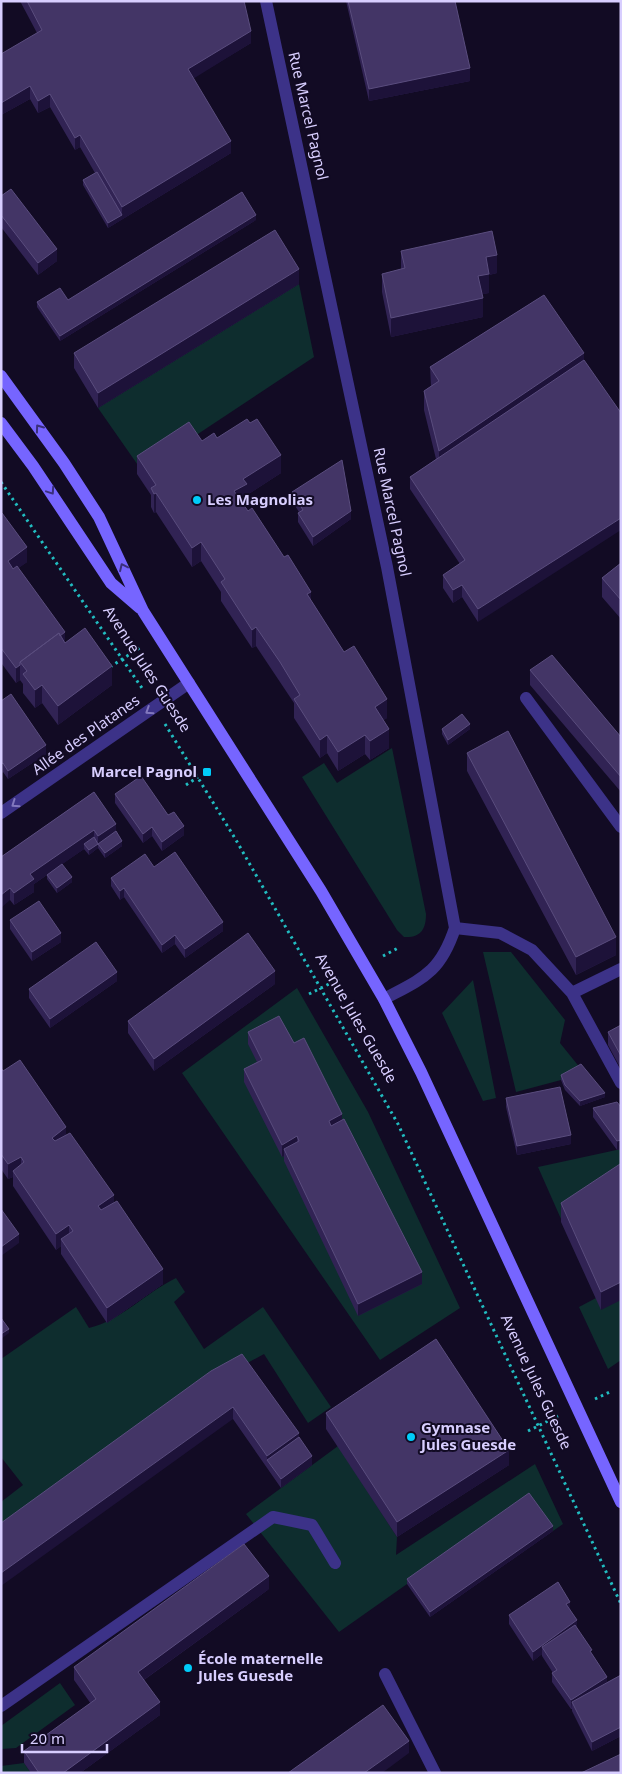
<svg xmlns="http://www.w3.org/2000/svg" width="622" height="1774" font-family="'Noto Sans',sans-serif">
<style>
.green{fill:#0e2d2e}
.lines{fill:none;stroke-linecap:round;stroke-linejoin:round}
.path{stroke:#21bcc0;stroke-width:3;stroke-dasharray:2.5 4;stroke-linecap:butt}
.lane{stroke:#3c3288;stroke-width:12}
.street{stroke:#3c3288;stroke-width:12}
.secondary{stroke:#7665ff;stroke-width:12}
.wall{fill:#312354}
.shaded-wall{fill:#1d1239}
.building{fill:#433566;stroke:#5a4d7e}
.oneway{stroke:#3a2f7c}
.oneway2{stroke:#8278be}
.poi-dot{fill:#00ccf9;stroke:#120b24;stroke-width:2}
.labels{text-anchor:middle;stroke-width:4;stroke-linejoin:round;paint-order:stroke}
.street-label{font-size:15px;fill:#d8ceff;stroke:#120b24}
.poi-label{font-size:15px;font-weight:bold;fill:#d8ceff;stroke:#120b24;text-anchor:start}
</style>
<rect width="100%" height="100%" fill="#120b24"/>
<!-- green -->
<path class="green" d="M299,284l15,73 -172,114 -44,-63z
M392,748l34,166c0,15 -5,24 -22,23l-7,-7 -95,-153 22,-14 13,20z
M483,952h28l54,68 -5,23 21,26 -20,11 -45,12z
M473,980l23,118 -13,3 -41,-88z
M297,988l71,124 92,196 -80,52 -198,-287z
M621,1149v211l-13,9 -29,-62 17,-9 -58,-131z
M176,1278l9,14 -11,10 30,47 59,-42 68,100 -23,16 -44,-69 -22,12 -241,170v-34l22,-17 -22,-28v-98l75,-52 13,21c33,-8 56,-35 87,-50z
M338,1446l59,91 -1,18 139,-91 28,60 -10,7 -24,-33 -190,134 -93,-118z
M60,1683l15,22 -59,43 -15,1v-23z
M24,1763l7,10h-30v-7z"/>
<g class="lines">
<!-- path -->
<path class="path" d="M1,482l143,209
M110,667l31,-20
M165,724l71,116 162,284 223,480
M186,785l12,-8
M383,956l17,-9
M309,994l30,-15
M595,1399l17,-8
M528,1431l30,-15"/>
<!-- lane -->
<path class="lane" d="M526,698l95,129
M455,928l45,5 32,17 40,43 49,-24
M572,993l49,90
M1,1706l272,-189 39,8 23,38"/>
<!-- street -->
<path class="street" d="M266,1l121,566 68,361c-15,45 -32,50 -71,71
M1,813l188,-130
M385,1674l50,99"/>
<!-- secondary -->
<path class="secondary" d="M1,376l63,87 35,54 44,94 178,280 63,108 37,73 200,430
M1,423l32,43 78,117 29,25"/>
</g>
<!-- wall -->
<path class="wall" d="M20,1h224l7,42 -58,35 38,75 -123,75 -25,-43v-5l12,-7 -15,-26 -5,3 -25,-43 -12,6 -8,-14 -29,16 36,-82z
M346,1h109l15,80 -101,20z
M1,196l56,65 -19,14 -37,-48z
M256,220l-196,121 -23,-34v-5l31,-2z
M401,251l96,22 -8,2v18l-7,1 1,23 -92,20 -9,-45v-18l19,-5z
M299,284l-201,124 -24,-40v-15z
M544,295l-66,327 -16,-25 -9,6 -10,-15v-13l17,-11 -50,-75v-12l26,-18 -12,-49v-19l7,-5 -1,-19z
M217,438l64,35 -34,22v7l-4,2 68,97 33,51 43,66 -4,2 6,28 -19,12 -5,-6 -27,17 -11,-18 -7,5 -26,-40v-15l-38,-57 -4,2 -31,-47v-9l-20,-31 -9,6 -36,-55 -2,1 -3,-6v-12l-14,-21v-18z
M292,492l59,27 -38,27 -15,-24v-9l1,-1 -7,-11z
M1,513l26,49 -9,6 47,75 47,42 -54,40 -16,-22 -7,5 -12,-15v-9l-3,-4 -4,3 -14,-19v9h-1z
M621,563v56l-19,-22v-19z
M530,670l91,67v55l-91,-107z
M1,701l45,53 -38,25 -5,-7 -2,1z
M442,729h28l-22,16 -6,-11z
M467,753l149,202 -40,20 -109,-204z
M94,792l22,39 6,15 -17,12 -7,-10 -9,7 -5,-6 -22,15 10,18 -15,11 -10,-14v-4l-13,9v8l-20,13 -4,-5 -9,-43z
M115,794l53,21 16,20 -22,16 -10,-15 -9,7 -28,-40z
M154,867l69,64 -38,27 -10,-14 -13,9 -38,-56 -4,3 -9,-14v-8z
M10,920l51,22 -29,19 -22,-32z
M117,981l-67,47 -21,-30v-9z
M275,984l-121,87 -26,-38v-12z
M621,1025v44l-13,-24v-13z
M248,1032l46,11 48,77 80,164 -64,32 -74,-155v-5l-2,1 -38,-75v-13l13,-7 -9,-18z
M1,1068l2,3 63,64 48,68 49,81 -56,39 -46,-69v-8l-5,4 -43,-64v-9l-5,2 -7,-10z
M561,1075l44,22 -25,9 -15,-16 -4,-10z
M506,1098l65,46 -54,11 -11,-48z
M621,1107v42l-4,1 -24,-33v-9z
M621,1167l-20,143 -40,-88v-19z
M211,1371l88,66 13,28 -31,23 -48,-69z
M326,1413l183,52 -112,72 -71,-108z
M553,1531l-123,86 -23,-33v-5z
M269,1589l-125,91 16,35 -80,58h-49l-7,-10v-12l67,-47 -17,-24v-13z
M570,1609l7,19 30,54 14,-7v61l-29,15 -20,-40v-2h-1l-19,-27v-9h1l-11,-17v-2l-9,7 -24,-37v-9z"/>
<!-- shaded-wall -->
<path class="shaded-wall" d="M251,31v12l-63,39v-13z
M470,68v13l-101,20v-12z
M30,86v13l-29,16v-12z
M50,94v13l-12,6v-12z
M80,135v12l-5,3v-12z
M231,141v12l-123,75v-5l14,-8v-8z
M256,215v5l-196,121v-5z
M57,249v12l-19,14v-12z
M497,255v18l-8,2v18l-11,2v-19l8,-19z
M299,269v15l-201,124v-15z
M483,298v19l-92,20v-19z
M584,353v19l-145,98v-19z
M281,455v18l-34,22v7l-13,8v-19l9,-12z
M156,493v19l-2,1v-19z
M351,511v8l-38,27v-9z
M621,518v12l-143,92v-13z
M201,542v19l-9,6v-19z
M27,547v15l-19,14v-15z
M462,585v12l-9,6v-13z
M311,592v18l-4,-16z
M256,627v19l-4,2v-18z
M65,632v15l-43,17z
M2,660v13h-1v-12z
M20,665v15l-4,3v-15z
M112,666v19l-54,40v-19z
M42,685v18l-7,5v-18z
M387,699v19l-12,8v-19z
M470,724v5l-22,16v-5z
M389,729v19l-19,12v-19z
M327,735v18l-7,5v-18z
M365,735v19l-27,17v-19z
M46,745v9l-38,25v-8z
M3,763v9l-2,1v-9z
M116,824v12l-18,8v-8z
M184,826v9l-22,16v-9z
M152,827v9l-9,7v-9z
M94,830v12l-10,2v5l-50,35v8l-20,13v-12l16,-19z
M122,841v5l-17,12v-5z
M98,844v4l-9,7v-5z
M72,877v5l-15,11v-5z
M10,888v12l-9,8v-13z
M124,888v9l-4,3v-9z
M223,922v9l-38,27v-9z
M61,933v9l-29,19v-9z
M175,935v9l-13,9v-8z
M616,937v18l-40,20v-18z
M275,971v13l-121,87v-12z
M117,972v9l-67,47v-9z
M605,1093v4l-25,9v-5z
M342,1114v13l-13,6v-12z
M66,1127v15l-14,11v-15z
M571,1135v9l-54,11v-9z
M297,1136v12l-13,1v7l-2,1v-12z
M621,1140v9l-4,1v-9z
M21,1157v15l-8,-1v6l-5,2v-15z
M114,1195v16l-16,10v-15z
M69,1225v15l-8,-1v7l-5,4v-16z
M19,1234v9l-18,13v-9z
M163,1269v15l-56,39v-15z
M422,1272v12l-64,32v-12z
M621,1282v18l-20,10v-18z
M9,1329v4l-8,6v-5z
M233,1407v12l-232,167v-13z
M299,1433v13l-32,14v-4z
M509,1450v15l-112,72v-15z
M312,1456v9l-31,23v-9z
M553,1526v5l-123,86v-5z
M269,1576v13l-131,95v-12z
M570,1602v9l-4,-7z
M577,1620v9l-35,18v7l-9,7v-9z
M607,1677v9l-35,16 -1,7v-9z
M160,1702v13l-80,58h-17z
M621,1727v9l-29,15v-9z
M409,1741v12l-27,20h-18z"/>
<!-- building -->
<path class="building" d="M27,1h217l7,30 -63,38 43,72 -109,66 -42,-72 -5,3 -25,-44 -12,7 -8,-15 -29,17v-49l41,-24z
M348,1h107l15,67 -101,21z
M97,172l25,43 -14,8 -25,-43z
M11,189l46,60 -19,14 -37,-48v-19z
M242,192l14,23 -196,121 -23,-34 23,-14 8,12z
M275,230l24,39 -201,124 -24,-40z
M492,231l5,24 -11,2 3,17 -11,2 5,22 -92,20 -9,-44 23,-6 -4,-17z
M544,295l40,58 -145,98 -15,-60 15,-10 -9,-14z
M584,360l37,53v105l-143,91 -16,-24 -9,5 -10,-15 22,-15 -55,-83z
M247,419l3,4 7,-4 24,36 -38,24 4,5 -13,7 14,20 4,-3 32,49 4,-2 23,37 -4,2 37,58 10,-6 33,53 -12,8 14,22 -19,12 -5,-6 -27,17 -11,-17 -7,5 -26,-41 6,-4 -20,-33 -24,-35 -4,3 -31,-48 4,-3 -24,-37 -9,6 -36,-55 -2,1 -3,-6 5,-3 -19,-29 52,-34 13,19 12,-8 3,5z
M342,460l9,51 -38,26 -15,-24 5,-3 -11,-18z
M1,513h1l25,34 -19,14 5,8 4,-3 48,66 -5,4 -1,-3 -39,29v3l-4,3 -15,-20z
M621,563v37l-19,-22z
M85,628l27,38 -54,40 -16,-21 -7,5 -12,-16 4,-3 -7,-9 39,-29 6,10z
M552,655l69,82v40l-91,-107z
M11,694l35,51 -38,26 -5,-8 -2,1v-63z
M462,714l8,10 -22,16 -6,-11z
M508,731l108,206 -40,20 -109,-204z
M141,776l27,39 6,-3 10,14 -22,16 -10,-15 -9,7 -28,-40z
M94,792l22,32 -18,12 -4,-6 -64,44 4,5 -20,14 -4,-5 -9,7v-38z
M116,831l6,10 -17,12 -7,-9z
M94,837l4,7 -9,6 -5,-6z
M175,852l48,70 -38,27 -10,-14 -13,10 -38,-57 -4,3 -9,-13 34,-24 9,13z
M62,864l10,13 -15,11 -10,-13z
M39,901l22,32 -29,19 -22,-32z
M248,933l27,38 -121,88 -26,-38z
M96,942l21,30 -67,47 -21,-30z
M279,1016l15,27 10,-5 38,76 -13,7 2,5 13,-7 78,153 -64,32 -74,-155 15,-8 -2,-5 -15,9 -38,-76 18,-9 -14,-28z
M621,1025v31l-13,-24z
M20,1060l46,67 -14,11 3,3 15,-8 44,62 -16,11 3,4 16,-9 46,68 -56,39 -46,-69 12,-8 -4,-6 -13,9 -43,-63 11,-9 -3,-5 -13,7 -7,-10v-86l2,3z
M581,1064l24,29 -25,8 -15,-16 -4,-10z
M560,1087l11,48 -54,11 -11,-48z
M617,1102l4,5v33l-4,1 -24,-33z
M620,1164l1,3v115l-20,10 -40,-89z
M1,1209l18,25 -18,13z
M1,1318l8,11 -8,5z
M436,1339l73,111 -112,72 -71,-109z
M242,1354l57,79 -32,23 -34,-49 -232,166v-50l210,-152z
M299,1437l13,19 -31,23 -14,-19z
M529,1493l24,33 -123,86 -23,-33z
M244,1544l25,32 -131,96 22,30 -97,71h-24l-15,-22 72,-52 -22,-32z
M558,1582l12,20 -4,2 11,16 -44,32 -24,-37z
M575,1625l17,25 -2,1 17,26 -36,23 -19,-27 5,-3 -15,-23z
M621,1675v42l-1,1 1,1v8l-29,15 -20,-40z
M383,1705l26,36 -45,32h-76z
M621,1754v19h-40z"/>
<!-- one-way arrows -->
<defs><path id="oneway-chevron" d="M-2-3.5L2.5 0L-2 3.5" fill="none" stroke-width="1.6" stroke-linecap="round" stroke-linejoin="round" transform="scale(1.25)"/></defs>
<g class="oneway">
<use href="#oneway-chevron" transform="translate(39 428) rotate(-126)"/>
<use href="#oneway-chevron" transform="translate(51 491) rotate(56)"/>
<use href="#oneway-chevron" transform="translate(123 567) rotate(-115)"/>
</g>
<g class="oneway2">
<use href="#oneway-chevron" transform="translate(149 711) rotate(147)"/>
<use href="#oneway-chevron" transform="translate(15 804) rotate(145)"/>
</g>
<!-- markers -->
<g class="poi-dot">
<circle cx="197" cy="500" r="5"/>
<rect x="202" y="767" width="10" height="10" rx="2.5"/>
<circle cx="411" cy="1437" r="5"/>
<circle cx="188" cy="1668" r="5"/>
</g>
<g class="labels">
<!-- street labels -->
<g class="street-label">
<text transform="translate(308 116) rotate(77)" y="5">Rue Marcel Pagnol</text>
<text transform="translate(392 512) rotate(78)" y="5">Rue Marcel Pagnol</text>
<text transform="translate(147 669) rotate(57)" y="5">Avenue Jules Guesde</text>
<text transform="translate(86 735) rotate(-35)" y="5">Allée des Platanes</text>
<text transform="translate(356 1018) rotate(60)" y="5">Avenue Jules Guesde</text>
<text transform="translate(536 1382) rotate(65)" y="5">Avenue Jules Guesde</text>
</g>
<!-- poi labels -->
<g class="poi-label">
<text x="207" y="505">Les Magnolias</text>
<text x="197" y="777" text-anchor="end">Marcel Pagnol</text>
<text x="421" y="1433">Gymnase<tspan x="421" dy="17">Jules Guesde</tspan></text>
<text x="198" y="1664">École maternelle<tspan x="198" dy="17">Jules Guesde</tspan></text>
</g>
</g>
<!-- border -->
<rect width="622" height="1774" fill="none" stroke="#d8ceff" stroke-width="5"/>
<!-- scale -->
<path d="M22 1744v8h85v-8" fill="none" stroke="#d8ceff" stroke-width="2.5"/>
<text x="30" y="1744" font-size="15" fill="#d8ceff" stroke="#120b24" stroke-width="4" paint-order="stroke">20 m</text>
</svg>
